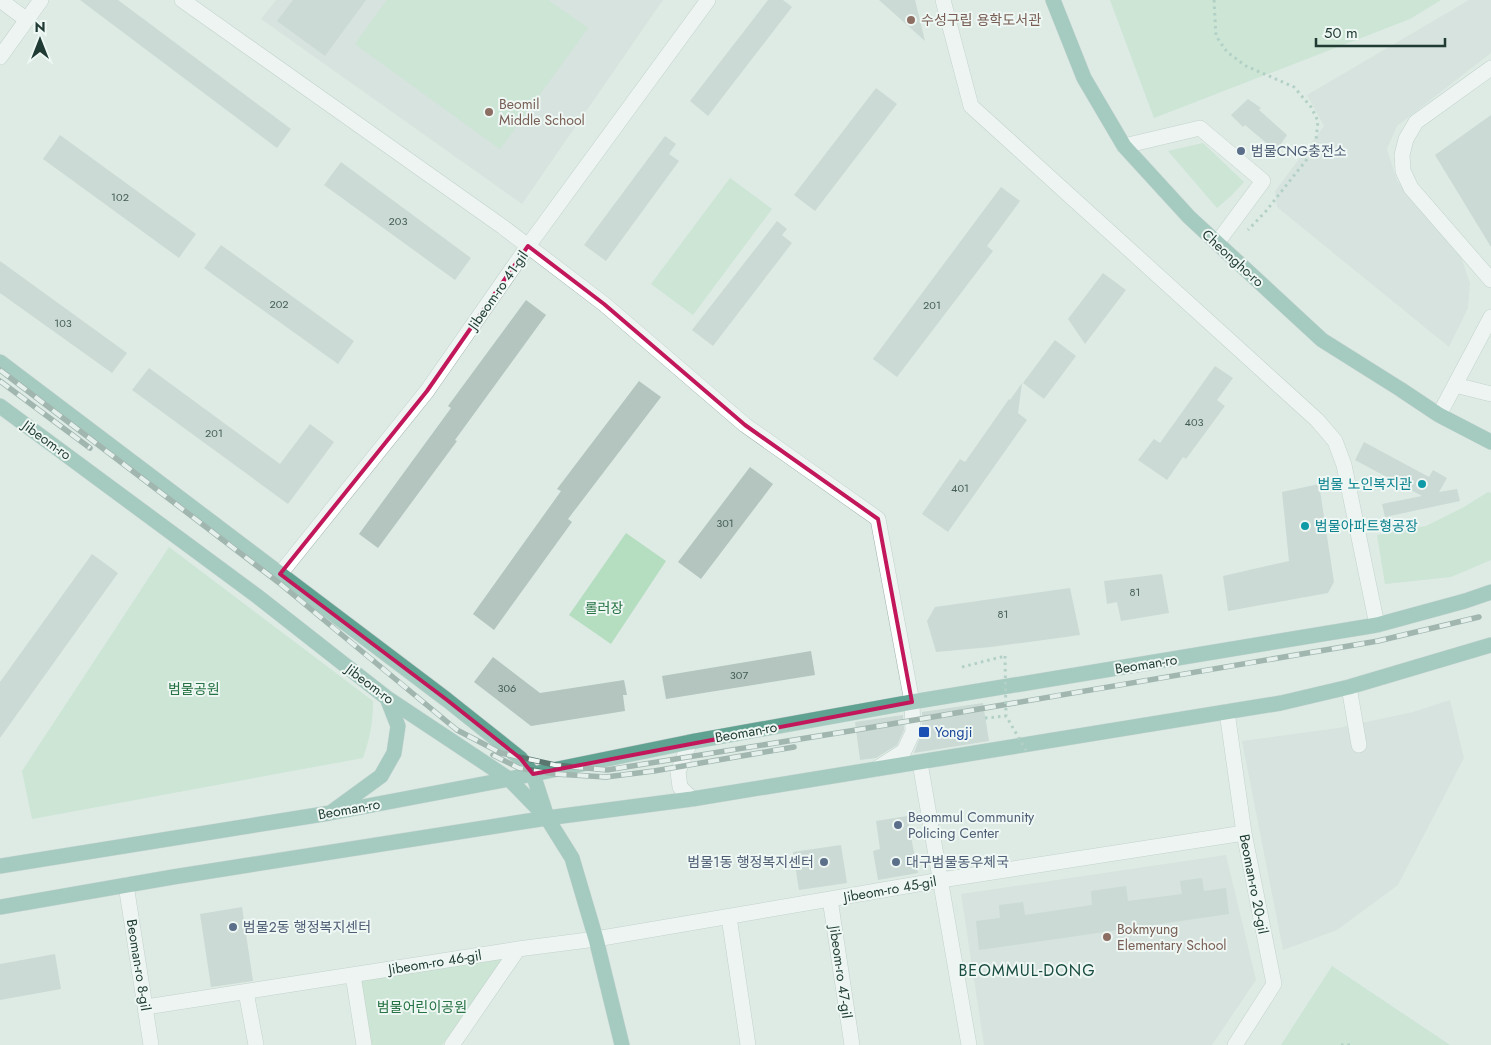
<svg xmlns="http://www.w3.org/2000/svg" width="1491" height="1045" font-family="Jost,'Noto Sans KR',sans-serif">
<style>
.built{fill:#ccdad4}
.green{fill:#b5ddc0}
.building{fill:#b3c5be}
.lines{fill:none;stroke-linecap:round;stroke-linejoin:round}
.minor-casing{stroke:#a1b3ac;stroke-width:16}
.major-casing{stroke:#c0c8c6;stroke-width:16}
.path{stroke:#7db0a0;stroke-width:3;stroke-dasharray:2.5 4;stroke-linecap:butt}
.minor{stroke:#fff;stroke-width:15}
.major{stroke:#60a291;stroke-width:15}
.rail-casing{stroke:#59776f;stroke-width:5.5}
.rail{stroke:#eef7f3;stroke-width:4;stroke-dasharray:11;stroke-linecap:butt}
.path-bridge{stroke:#7db0a0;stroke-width:3;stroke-dasharray:2.5 4;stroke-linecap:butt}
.marked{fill:none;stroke:#c2185b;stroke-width:4;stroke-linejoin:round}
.education-dot{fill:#8d6e63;stroke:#eef7f3;stroke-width:2}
.service-dot{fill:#5c6f8a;stroke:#eef7f3;stroke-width:2}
.culture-dot{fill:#0f9aa8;stroke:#eef7f3;stroke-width:2}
.transit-dot{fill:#1a4fb4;stroke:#eef7f3;stroke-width:2}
.labels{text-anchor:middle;stroke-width:4;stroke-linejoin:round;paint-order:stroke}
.number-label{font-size:11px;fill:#445e56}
.education-label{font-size:14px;fill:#785e54;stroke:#eef7f3;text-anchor:start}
.service-label{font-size:14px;fill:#4e5e75;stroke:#eef7f3;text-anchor:start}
.street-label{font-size:14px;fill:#1f3b33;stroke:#eef7f3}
.culture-label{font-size:14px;fill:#0d838f;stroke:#eef7f3;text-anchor:end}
.park-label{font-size:14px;fill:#277344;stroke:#eef7f3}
.transit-label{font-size:14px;fill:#164399;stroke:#eef7f3;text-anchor:start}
.quarter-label{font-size:16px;letter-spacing:1px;fill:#1a4d41;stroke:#eef7f3}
</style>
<rect width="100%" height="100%" fill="#deebe5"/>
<!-- built -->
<path class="built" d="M276,0h387l-141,204 -261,-185z
M1469,0h22v53l-94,73 -10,23 10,32 63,73 10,29 -2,25 -19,39 -172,-140 -2,-16 49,-65 -17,-31z
M1450,700l14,58 -66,127 -61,45 -54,20 -41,-209 96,-13 75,-16z
M1226,855l30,125 -44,65h-228l-23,-151z"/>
<!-- green -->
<path class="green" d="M387,0h161l40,28 -88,121 -145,-105z
M1110,0h331l-31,19 -256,99z
M1203,143l41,39 -12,13 -15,13 -49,-57z
M730,178l42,31 -79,106 -42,-31z
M1488,492l3,1v67l-40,17 -66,7 -8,-49 49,-9 38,-19z
M626,533l40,28 -55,83 -42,-29z
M169,547l204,154c0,21 -3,37 -10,57l-331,61 -10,-48z
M509,955l-67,90h-73l-11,-66z
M1332,966l118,79h-169z"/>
<!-- building -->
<path class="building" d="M80,0h38l173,129 -14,19z
M293,0h73l-41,56 -48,-35z
M768,0h15l9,7 -84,109 -18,-15z
M879,0h36l10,41z
M876,88l21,16 -82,107 -21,-16z
M1248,99l13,9 -2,2 28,25 -11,16 -31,-26 -2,2 -12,-12z
M1491,115v132l-56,-92z
M60,135l136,99 -17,24 -136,-99z
M665,136l11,8 -7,10 10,7 -73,100 -22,-16z
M341,162l130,96 -16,22 -131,-95z
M1001,187l19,14 -33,45 6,5 -96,126 -24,-18z
M777,221l10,8 -5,6 10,8 -79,103 -21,-16z
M221,245l133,96 -16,23 -134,-96z
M0,261l127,92 -15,20 -112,-80z
M1103,273l23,17 -41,54 -17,-25z
M526,300l20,15 -91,125 2,1 -79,107 -19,-14 92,-126 -3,-2z
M1055,340l21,16 -32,43 -21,-16z
M1215,366l18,12 -16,22 8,6 -39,53 -3,-2 -16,23 -29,-20 16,-21 6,4z
M149,368l131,96 30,-40 24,18 -46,62 -156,-114z
M639,381l22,16 -93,122 4,3 -78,108 -21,-16 88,-123 -4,-2z
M1022,383l-4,30 9,7 -79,112 -26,-18 38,-55 5,3 44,-63 1,1z
M1364,442l65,35 4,-7 14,8 -8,14 18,-3 3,12 -75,16 -3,-13 40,-8 -67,-36z
M750,467l23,17 -72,95 -23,-17z
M1319,484l15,98 -6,11 -100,18 -5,-35 66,-15 -7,-69z
M92,554l26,19 -118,165v-56z
M1162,574l7,39 -48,8 -4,-19 -10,2 -3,-23z
M1070,588l10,47 -89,12 -55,5 -9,-31 8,-14z
M811,651l4,24 -149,24 -4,-23z
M493,657l47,36 84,-13 3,15h-4l2,16 -94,15 -57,-44z
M983,703l6,38 -75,12 8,-21v-20z
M903,715l1,15 -7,15 -21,13 -16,2 -5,-38z
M907,816l11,57 -40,7 -5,-29 7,-2 -4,-28z
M841,845l6,38 -48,7 -6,-38z
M1202,878l2,13 22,-3 3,26 -250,36 -3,-29 24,-3 -1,-13 24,-3 2,13 67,-10 -1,-14 35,-5 2,15 54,-7 -2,-13z
M242,907l11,74 -42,6 -11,-73z
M55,954l6,35 -61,11v-36z"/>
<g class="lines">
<defs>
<path id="minor" d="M0,0l27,20
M182,0l321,227 101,77 141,121 133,94 34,183 1,30 -9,19 -28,18
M943,0l28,106 346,314 18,21 9,24 33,160
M0,57l41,-57
M1491,68l-75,54 -10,17 -4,16 1,16 8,17 80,92
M1124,146l76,-18 63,53 -46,62
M1455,385l36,9
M1439,415l52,-98
M280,574l147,-183 101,-145 180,-246
M1349,687l10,58
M1227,712l17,121 30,151 -39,61
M690,742l-12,30 2,15 12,12
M920,763l49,282
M126,885l25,160
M830,899l22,146
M729,917l19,128
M353,975l11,70
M246,992l10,53
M146,1007l372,-58 78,-10 345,-59 303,-47
M452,1045l66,-96"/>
<path id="major" d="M1053,0l31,78 40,68 65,71 133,123 78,49 39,26 52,27
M0,362l447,338 73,58 13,16 13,40
M0,406l257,190 130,102 122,81 38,39 25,40 24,81 26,106
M333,811l48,-35 13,-23 4,-27 -11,-28
M0,866l330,-53 179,-34 181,-37 222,-40 465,-77 88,-24 26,-9
M0,907l173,-30 374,-59 145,-19 589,-96 68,-16 142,-42"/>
</defs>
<!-- minor casing -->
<use href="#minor" class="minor-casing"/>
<!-- major casing -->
<use href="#major" class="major-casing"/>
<!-- path -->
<path class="path" d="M1214,0l2,36 11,16 19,14 48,21 17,20 7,14 -3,28 -49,62 -18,19
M962,667l43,-11
M985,718l21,-2
M1341,1045h13"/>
<!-- minor -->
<use href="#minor" class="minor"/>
<!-- major -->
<use href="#major" class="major"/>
<defs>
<path id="rail" d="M0,370l278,212 179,148 44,23 54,12 52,5 249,-40 522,-89 101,-24
M0,381l90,67
M493,755l26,13 36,6 51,3 48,-6 140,-24"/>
</defs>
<!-- rail casing -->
<use href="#rail" class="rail-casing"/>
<!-- rail -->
<use href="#rail" class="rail"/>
<!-- path-bridge -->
<path class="path-bridge" d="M1005,656l1,60 21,36"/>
</g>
<!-- marked area -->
<path d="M0 0H1491V1045H0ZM528,246l76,58 141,121 133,94 34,183 -379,72 -13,-16 -73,-58 -167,-126 147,-183z" fill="#deebe5" fill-opacity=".55" fill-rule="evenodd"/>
<path class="marked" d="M528,246l76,58 141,121 133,94 34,183 -379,72 -13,-16 -73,-58 -167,-126 147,-183z"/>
<!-- markers -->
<g class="education-dot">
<circle cx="911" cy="20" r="5"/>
<circle cx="489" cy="112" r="5"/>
<circle cx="1107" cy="937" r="5"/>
</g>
<g class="service-dot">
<circle cx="1241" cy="151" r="5"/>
<circle cx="898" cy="825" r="5"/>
<circle cx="824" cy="862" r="5"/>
<circle cx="896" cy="862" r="5"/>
<circle cx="233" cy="927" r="5"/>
</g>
<g class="culture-dot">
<circle cx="1422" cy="484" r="5"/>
<circle cx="1305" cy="526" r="5"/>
</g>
<rect class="transit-dot" x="918" y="726" width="12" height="12" rx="2.5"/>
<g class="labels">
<!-- number labels -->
<g class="number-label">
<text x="120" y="201">102</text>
<text x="398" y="225">203</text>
<text x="279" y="308">202</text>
<text x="932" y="309">201</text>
<text x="63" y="327">103</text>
<text x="1194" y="426">403</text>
<text x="214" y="437">201</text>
<text x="960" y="492">401</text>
<text x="725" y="527">301</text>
<text x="1135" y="596">81</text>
<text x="1003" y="618">81</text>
<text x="739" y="679">307</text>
<text x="507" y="692">306</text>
</g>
<!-- education labels -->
<g class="education-label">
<text x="921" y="25">수성구립 용학도서관</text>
<text x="499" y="109">Beomil<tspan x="499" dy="16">Middle School</tspan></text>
<text x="1117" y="934">Bokmyung<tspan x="1117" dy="16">Elementary School</tspan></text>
</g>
<!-- service labels -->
<g class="service-label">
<text x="1251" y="156">범물CNG충전소</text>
<text x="908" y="822">Beommul Community<tspan x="908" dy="16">Policing Center</tspan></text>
<text x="814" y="867" text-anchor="end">범물1동 행정복지센터</text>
<text x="906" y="867">대구범물동우체국</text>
<text x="243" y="932">범물2동 행정복지센터</text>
</g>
<!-- street labels -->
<g class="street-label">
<text transform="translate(1233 258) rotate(42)" y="5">Cheongho-ro</text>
<text transform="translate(498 290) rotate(-55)" y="5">Jibeom-ro 41-gil</text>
<text transform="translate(47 440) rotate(36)" y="5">Jibeom-ro</text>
<text transform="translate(1146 664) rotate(-9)" y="5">Beoman-ro</text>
<text transform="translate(370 684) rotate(37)" y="5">Jibeom-ro</text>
<text transform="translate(746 732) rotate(-10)" y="5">Beoman-ro</text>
<text transform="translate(349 809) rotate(-10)" y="5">Beoman-ro</text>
<text transform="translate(1254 884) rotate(79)" y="5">Beoman-ro 20-gil</text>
<text transform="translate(890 889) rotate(-10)" y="5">Jibeom-ro 45-gil</text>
<text transform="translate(435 962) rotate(-9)" y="5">Jibeom-ro 46-gil</text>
<text transform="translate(139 965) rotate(81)" y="5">Beoman-ro 8-gil</text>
<text transform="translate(841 972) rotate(82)" y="5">Jibeom-ro 47-gil</text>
</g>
<!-- culture labels -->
<g class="culture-label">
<text x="1412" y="489">범물 노인복지관</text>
<text x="1315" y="531" text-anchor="start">범물아파트형공장</text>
</g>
<!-- park labels -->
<g class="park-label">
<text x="604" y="613">롤러장</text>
<text x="194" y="694">범물공원</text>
<text x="422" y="1012">범물어린이공원</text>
</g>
<!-- transit labels -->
<g class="transit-label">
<text x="935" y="737">Yongji</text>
</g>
<!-- quarter labels -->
<g class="quarter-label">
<text x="1027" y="976">BEOMMUL-DONG</text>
</g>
</g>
<!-- north arrow -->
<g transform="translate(40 40)" stroke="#eef7f3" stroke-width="4" paint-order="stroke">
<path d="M0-4L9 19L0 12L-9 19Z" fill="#1f3b33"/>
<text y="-8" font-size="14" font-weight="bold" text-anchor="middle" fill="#1f3b33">N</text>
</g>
<!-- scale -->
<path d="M1316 38v8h129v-8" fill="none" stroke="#1f3b33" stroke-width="2.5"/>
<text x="1324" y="38" font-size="15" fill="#1f3b33" stroke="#eef7f3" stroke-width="4" paint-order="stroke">50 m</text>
</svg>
